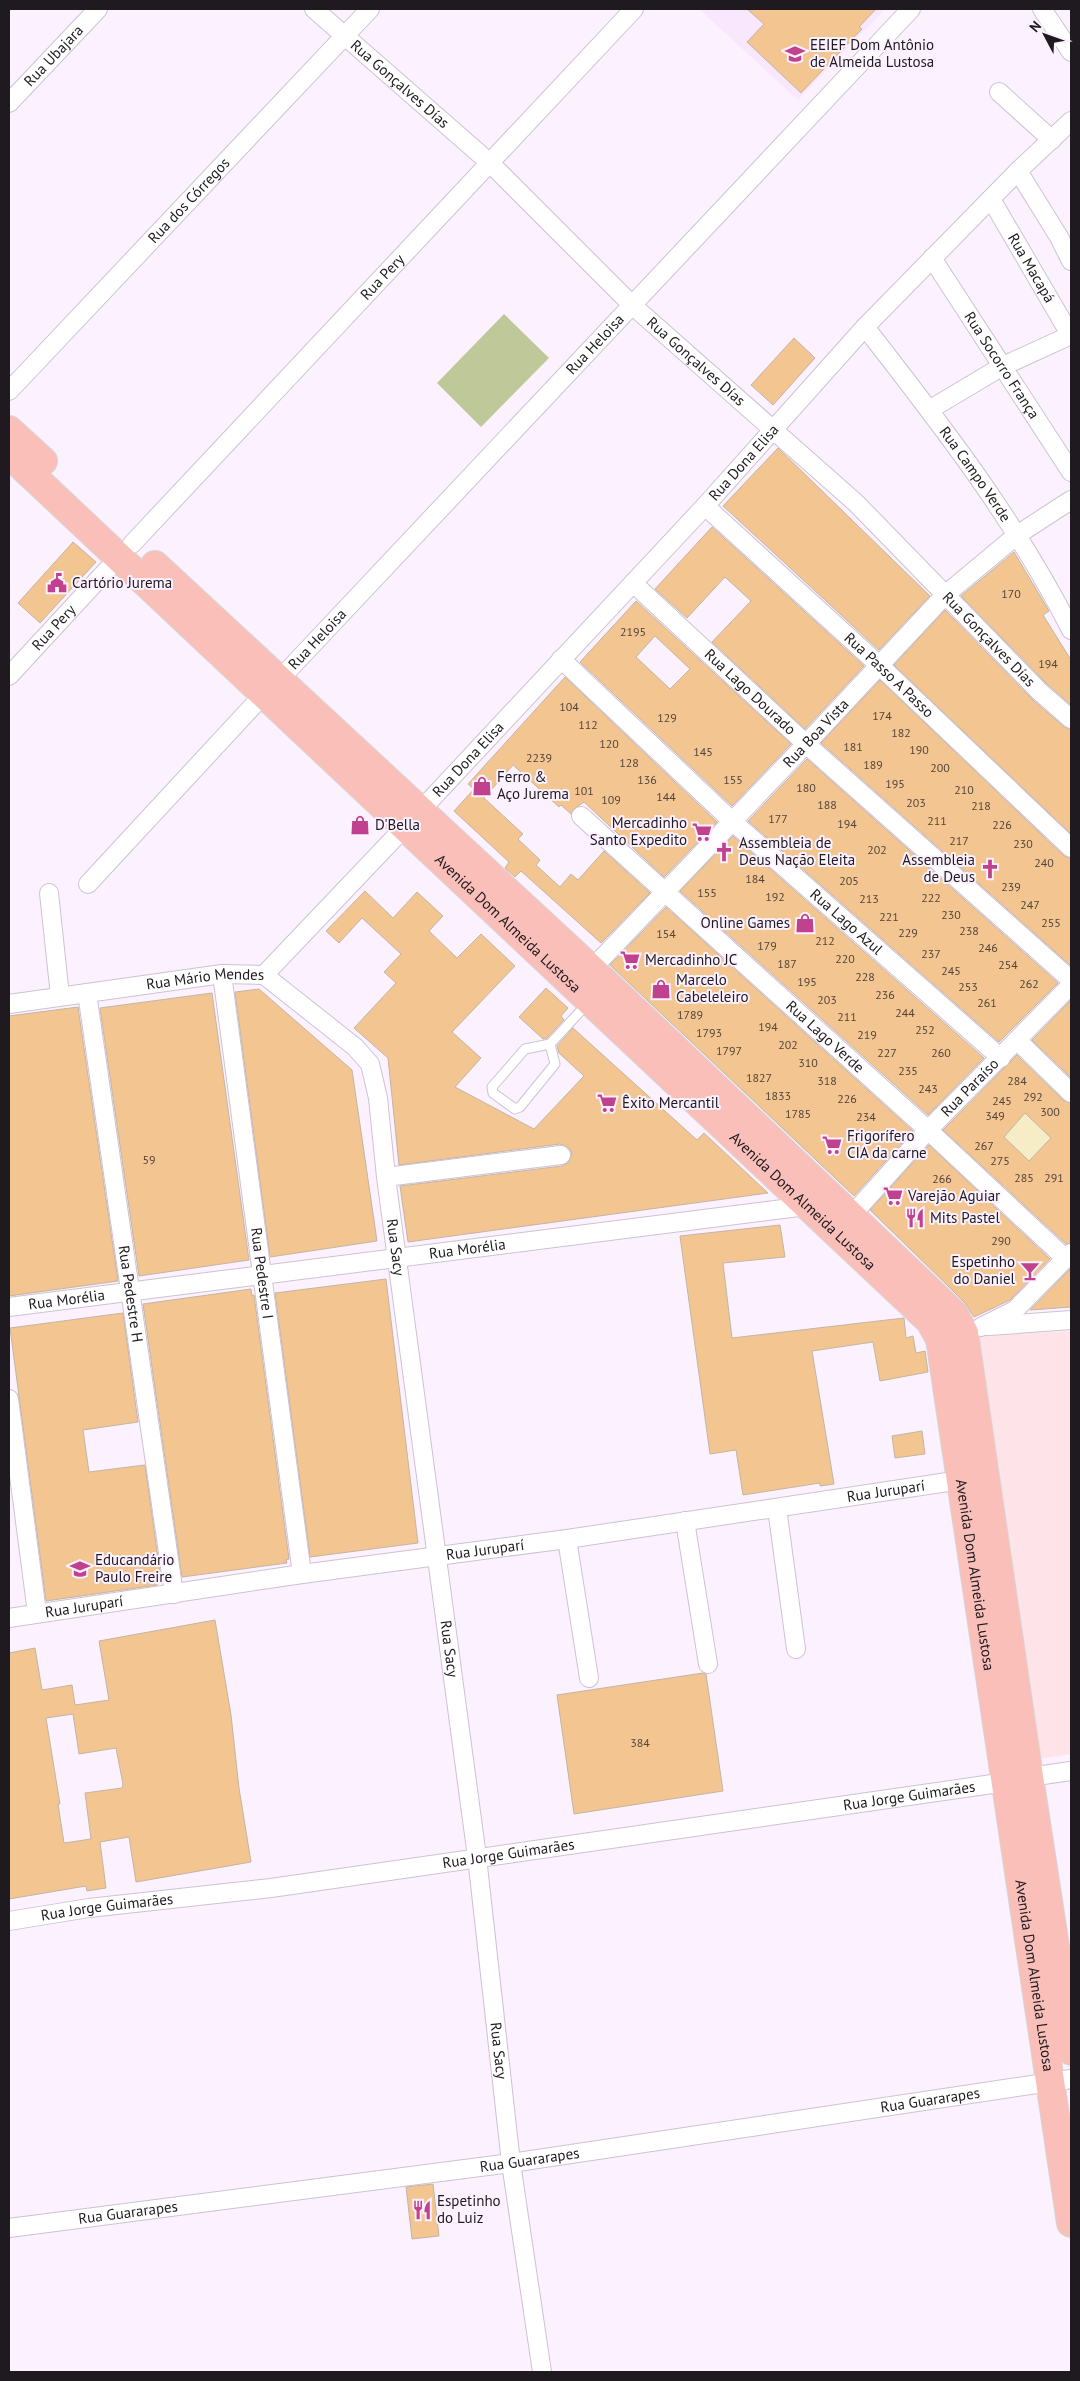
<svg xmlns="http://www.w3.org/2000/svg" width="1080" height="2381" font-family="'PT Sans',sans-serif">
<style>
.commercial{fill:#fee4e9}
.built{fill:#f9e7fe}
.green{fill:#bfc899}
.sand{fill:#f6ecc6}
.building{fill:#f2c591;stroke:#c3b5a6;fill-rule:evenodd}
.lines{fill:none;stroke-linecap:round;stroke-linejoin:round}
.lane-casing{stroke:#cec2d2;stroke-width:11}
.street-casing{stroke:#cec2d2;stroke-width:20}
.primary-casing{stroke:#d7d6d7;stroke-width:30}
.lane{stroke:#fff;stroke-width:9}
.street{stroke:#fff;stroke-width:18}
.primary{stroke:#fabfb8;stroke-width:28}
.labels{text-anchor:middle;stroke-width:4;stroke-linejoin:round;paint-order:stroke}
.number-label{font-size:12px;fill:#54453c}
.poi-label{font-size:15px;fill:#1f1a20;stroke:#fcf1fe;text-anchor:start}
.street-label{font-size:15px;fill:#1f1a20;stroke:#fcf1fe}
</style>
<rect width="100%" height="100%" fill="#fcf1fe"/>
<!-- commercial -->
<path class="commercial" d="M1071,1331v423l-32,5 -62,-417 3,-6z"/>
<!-- built -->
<path class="built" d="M699,9h186l-87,91z"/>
<!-- green -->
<path class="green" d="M504,314l45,44 -68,69 -44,-44z"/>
<!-- sand -->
<path class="sand" d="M1017,1105l44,42 -17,16 -9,-8 -7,6 -24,-24 14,-16 -8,-8z"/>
<!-- building -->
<path class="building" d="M747,9h129l-17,18 3,2 -61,64 -54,-51 17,-18z
M794,338l21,20 -42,47 -22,-20z
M778,448l152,148 -51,54 -156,-144z
M712,527l152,139 -59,63 -93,-87 39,-41 -26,-24 -38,41 -32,-29z
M73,542l23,20 -56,61 -22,-20z
M1014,552l35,59 -6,4 28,45v45l-24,-21 -86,-88z
M636,601l155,143 -59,62 -152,-144zM655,636l35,33 -20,20 -34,-32z
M945,610l88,90 31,27 7,2v105l-177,-169z
M565,677l152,145 -53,55 -80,-75 -10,7 -3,5 -10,-9 -2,2 -46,-42 -29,33 39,36 -5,5 22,21 -4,5 24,22 11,-13 7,6 26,-29 46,42 -49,50 -80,-72 -6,6 -10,-9 4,-6 -55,-51 20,-22 -6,-5z
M880,680l184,176 7,2v108l-250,-223z
M807,759l251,224 -59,59 -251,-221z
M733,836l251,222 -56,57 -248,-224z
M365,891l28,27 24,-26 26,24 -14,15 28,27 24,-24 34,32 -63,66 29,26 -26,29 79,42 50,-53 -25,-23 -2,-7 16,-18 124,112 7,-7 64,60 -360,49 -8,-56 162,-20 6,-3 4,-9 -3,-6 -9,-4 -161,21 -11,-107 -34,-30 42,-45 -12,-11 17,-18 -39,-36 -23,25 -13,-12z
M666,907l247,224 -59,65 -244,-231z
M546,988l22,20 -7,8 3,4 -17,18 -4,1 -24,-22z
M259,989l93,81 25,171 -107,16 -35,-265z
M212,993l37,267 -110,16 -39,-268z
M1071,1000v78l-39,-38z
M78,1007l40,274 -109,15v-280z
M1017,1055l47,46 7,2v140l-5,1 -123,-114zM1025,1113l26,25 -22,23 -25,-24z
M929,1145l121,114 -40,41 -36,17 -9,-14 -16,-16 -79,-77z
M780,1225l5,32 -62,6 9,75 172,-20 2,20 7,-2 3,17 9,-2 3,21 -48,9 -7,-39 -61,9 22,133 -14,2v-3l-77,12 -7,-45 -26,4 -30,-218z
M1071,1268v39l-41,3z
M386,1279l32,264 -108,14 -35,-264z
M251,1289l1,7 2,-1 35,264 -3,1 1,3 -105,14 -39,-273z
M123,1313l15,109 -55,8 6,42 56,-7 16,115h-4v5l-111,16 -36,-273z
M922,1431l3,23 -30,4 -3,-22z
M215,1620l16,95 8,73 12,74 -115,20 -7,-45 -29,5 6,46 -19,3 -1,-5 -77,13v-246l26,-5 7,42 30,-5 3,20 34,-5 -10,-59zM73,1714l6,40 37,-6 7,36 -1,4 -37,5 6,46 -27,4 -6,-39h2l-14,-86z
M703,1673l3,1 17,117 -149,23 -17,-119z
M433,2184l6,52 -27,3 -6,-52z"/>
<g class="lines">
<defs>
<path id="lane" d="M550,1044l5,20 -35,43 -5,2 -22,-16 -1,-6 33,-38z
M550,1044l38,-41"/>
<g id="street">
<path id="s1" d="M314,9l176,154 142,142 224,198 184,189 31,27"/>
<path d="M1042,9l29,43"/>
<path d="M999,92l53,48"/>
<path id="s2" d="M9,103l89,-94"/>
<path d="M1018,171l41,66 12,24"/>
<path id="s3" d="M991,199l80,137"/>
<path id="s4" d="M932,258l139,214"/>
<path id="s5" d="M865,327c75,96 151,194 206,303"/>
<path id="s6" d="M9,391l361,-382"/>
<path d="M929,410l72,-43 70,-32"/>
<path id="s7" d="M705,506l174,159 192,183"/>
<path id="s8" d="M132,544l502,-535"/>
<path id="s9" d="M633,583l173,161 265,236"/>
<path id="s10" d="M561,659l172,163 268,236"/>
<path id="s11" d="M9,676l110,-119"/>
<path id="s12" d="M279,680l632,-671"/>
<path id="s13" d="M581,816l347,314 138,129"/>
<path d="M88,884l175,-189"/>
<path d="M49,893l11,103"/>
<path id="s14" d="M222,974l80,600"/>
<path id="s15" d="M264,975l91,72 15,17 8,34 8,79 91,680 34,306 31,209"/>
<path id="s16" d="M585,976l221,-232 139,-149 72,-60 54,-35"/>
<path id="s17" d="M87,993l87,601"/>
<path id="s18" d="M9,1004l213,-30 42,1 157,-165 284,-304 160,-179 153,-156 53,-50"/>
<path d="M1018,1041l53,52"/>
<path d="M386,1177l175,-22"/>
<path id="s19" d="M851,1216l77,-86 143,-145"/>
<path id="s20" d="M9,1307l798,-101"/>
<path d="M989,1326l82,-6"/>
<path d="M981,1327l34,-17 56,-57"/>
<path d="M9,1399l28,214"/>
<path d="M777,1508l19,141"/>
<path d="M685,1521l23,143"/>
<path d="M567,1539l22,139"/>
<path id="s21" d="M9,1618l293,-44 265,-35 394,-59"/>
<path d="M1029,1777l42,-6"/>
<path id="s22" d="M9,1921l80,-13 182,-20 735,-106"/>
<path id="s23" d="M9,2228l502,-65 560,-84"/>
</g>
<g id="primary">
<path d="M9,430l34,31"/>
<path id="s24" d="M9,454l921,867 10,18 131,884"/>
<path d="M155,565l436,404 363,345 10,19 65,444 42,274"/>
</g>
</defs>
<!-- lane casing -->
<use href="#lane" class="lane-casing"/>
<!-- street casing -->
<use href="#street" class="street-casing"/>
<!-- primary casing -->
<use href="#primary" class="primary-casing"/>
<!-- lane -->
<use href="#lane" class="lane"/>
<!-- street -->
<use href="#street" class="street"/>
<!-- primary -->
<use href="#primary" class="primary"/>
</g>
<!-- icons -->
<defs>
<symbol id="school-bare" viewBox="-9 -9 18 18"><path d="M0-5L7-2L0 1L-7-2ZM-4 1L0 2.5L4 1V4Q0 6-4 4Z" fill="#c0428f" stroke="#fcf1fe" stroke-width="2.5" paint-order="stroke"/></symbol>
<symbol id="civic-bare" viewBox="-9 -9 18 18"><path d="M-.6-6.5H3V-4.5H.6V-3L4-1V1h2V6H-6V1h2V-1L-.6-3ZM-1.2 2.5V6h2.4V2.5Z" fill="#c0428f" stroke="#fcf1fe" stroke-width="2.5" paint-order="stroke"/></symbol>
<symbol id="shop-bare" viewBox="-9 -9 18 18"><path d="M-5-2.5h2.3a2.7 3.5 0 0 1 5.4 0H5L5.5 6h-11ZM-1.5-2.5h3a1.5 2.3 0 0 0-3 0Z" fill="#c0428f" stroke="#fcf1fe" stroke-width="2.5" paint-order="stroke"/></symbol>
<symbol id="supermarket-bare" viewBox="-9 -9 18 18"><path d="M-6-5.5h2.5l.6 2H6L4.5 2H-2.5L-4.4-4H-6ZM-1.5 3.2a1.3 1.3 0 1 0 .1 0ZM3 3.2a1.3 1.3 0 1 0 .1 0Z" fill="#c0428f" stroke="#fcf1fe" stroke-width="2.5" paint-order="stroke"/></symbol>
<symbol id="church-bare" viewBox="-9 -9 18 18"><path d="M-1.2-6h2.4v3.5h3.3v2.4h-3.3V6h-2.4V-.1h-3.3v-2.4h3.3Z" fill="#c0428f" stroke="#fcf1fe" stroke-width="2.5" paint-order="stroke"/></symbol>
<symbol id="restaurant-bare" viewBox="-9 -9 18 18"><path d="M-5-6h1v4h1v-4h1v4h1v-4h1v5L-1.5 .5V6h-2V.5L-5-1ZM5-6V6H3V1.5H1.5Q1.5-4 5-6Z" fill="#c0428f" stroke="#fcf1fe" stroke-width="2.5" paint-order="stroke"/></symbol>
<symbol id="bar-bare" viewBox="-9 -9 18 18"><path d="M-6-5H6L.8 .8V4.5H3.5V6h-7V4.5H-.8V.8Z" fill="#c0428f" stroke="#fcf1fe" stroke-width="2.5" paint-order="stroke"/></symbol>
</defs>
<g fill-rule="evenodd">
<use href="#school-bare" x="781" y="40" width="28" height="28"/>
<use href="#civic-bare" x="43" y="569" width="28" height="28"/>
<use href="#shop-bare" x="468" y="772" width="28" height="28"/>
<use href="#shop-bare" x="346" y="811" width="28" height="28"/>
<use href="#supermarket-bare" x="688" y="818" width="28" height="28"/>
<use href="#church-bare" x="710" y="838" width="28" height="28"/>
<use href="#church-bare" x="976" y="855" width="28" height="28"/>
<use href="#shop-bare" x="791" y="909" width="28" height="28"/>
<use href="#supermarket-bare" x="616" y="946" width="28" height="28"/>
<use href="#shop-bare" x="647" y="975" width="28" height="28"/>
<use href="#supermarket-bare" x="593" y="1089" width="28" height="28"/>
<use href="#supermarket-bare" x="818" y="1131" width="28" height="28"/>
<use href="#supermarket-bare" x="879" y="1182" width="28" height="28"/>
<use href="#restaurant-bare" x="901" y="1204" width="28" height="28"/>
<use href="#bar-bare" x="1016" y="1257" width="28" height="28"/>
<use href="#school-bare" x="66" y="1555" width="28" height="28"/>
<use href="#restaurant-bare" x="408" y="2196" width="28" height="28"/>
</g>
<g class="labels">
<!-- number labels -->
<g class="number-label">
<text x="1011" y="598">170</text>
<text x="633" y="636">2195</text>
<text x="1048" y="668">194</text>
<text x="569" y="711">104</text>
<text x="882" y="720">174</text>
<text x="667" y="722">129</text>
<text x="588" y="729">112</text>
<text x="901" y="737">182</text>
<text x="609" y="748">120</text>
<text x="853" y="751">181</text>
<text x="919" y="754">190</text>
<text x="703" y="756">145</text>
<text x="539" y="762">2239</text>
<text x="629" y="767">128</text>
<text x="873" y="769">189</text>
<text x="940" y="772">200</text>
<text x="647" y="784">136</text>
<text x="733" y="784">155</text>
<text x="895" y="788">195</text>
<text x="806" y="792">180</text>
<text x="964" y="794">210</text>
<text x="584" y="795">101</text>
<text x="666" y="801">144</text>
<text x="611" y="804">109</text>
<text x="916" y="807">203</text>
<text x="827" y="809">188</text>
<text x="981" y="810">218</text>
<text x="778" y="823">177</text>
<text x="937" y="825">211</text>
<text x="847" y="828">194</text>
<text x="1002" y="829">226</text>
<text x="959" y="845">217</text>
<text x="1023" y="848">230</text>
<text x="877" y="854">202</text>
<text x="1044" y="867">240</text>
<text x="755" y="883">184</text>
<text x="849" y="885">205</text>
<text x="1011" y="891">239</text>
<text x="707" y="897">155</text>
<text x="775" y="901">192</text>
<text x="931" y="902">222</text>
<text x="869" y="903">213</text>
<text x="1030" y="909">247</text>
<text x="951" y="919">230</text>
<text x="889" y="921">221</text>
<text x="1051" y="927">255</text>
<text x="969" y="935">238</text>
<text x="908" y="937">229</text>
<text x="666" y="938">154</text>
<text x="825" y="945">212</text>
<text x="767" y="950">179</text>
<text x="988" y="952">246</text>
<text x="931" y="958">237</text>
<text x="845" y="963">220</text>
<text x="787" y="968">187</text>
<text x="1008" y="969">254</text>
<text x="951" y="975">245</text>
<text x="865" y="981">228</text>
<text x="807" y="986">195</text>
<text x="1029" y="988">262</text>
<text x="968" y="991">253</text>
<text x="885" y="999">236</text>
<text x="827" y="1004">203</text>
<text x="987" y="1007">261</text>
<text x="905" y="1017">244</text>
<text x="690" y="1019">1789</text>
<text x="847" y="1021">211</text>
<text x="768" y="1031">194</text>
<text x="925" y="1034">252</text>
<text x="709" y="1037">1793</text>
<text x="867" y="1039">219</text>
<text x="788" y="1049">202</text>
<text x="729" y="1055">1797</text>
<text x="887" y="1057">227</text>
<text x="941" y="1057">260</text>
<text x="808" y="1067">310</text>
<text x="908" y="1075">235</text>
<text x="759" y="1082">1827</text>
<text x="827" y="1085">318</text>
<text x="1017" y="1085">284</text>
<text x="928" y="1093">243</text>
<text x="778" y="1100">1833</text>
<text x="1033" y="1101">292</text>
<text x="847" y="1103">226</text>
<text x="1002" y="1105">245</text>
<text x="1050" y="1116">300</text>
<text x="798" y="1118">1785</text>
<text x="995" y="1120">349</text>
<text x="866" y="1121">234</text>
<text x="984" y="1150">267</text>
<text x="149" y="1164">59</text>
<text x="1000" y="1165">275</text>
<text x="1024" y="1182">285</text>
<text x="1054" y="1182">291</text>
<text x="942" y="1183">266</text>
<text x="1001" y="1245">290</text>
<text x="640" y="1747">384</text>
</g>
<!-- poi labels -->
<g class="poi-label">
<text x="810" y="50">EEIEF Dom Antônio<tspan x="810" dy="17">de Almeida Lustosa</tspan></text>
<text x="72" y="588">Cartório Jurema</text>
<text x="497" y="782">Ferro &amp;<tspan x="497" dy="17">Aço Jurema</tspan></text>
<text x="687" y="828" text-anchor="end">Mercadinho<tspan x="687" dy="17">Santo Expedito</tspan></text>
<text x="375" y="830">D'Bella</text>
<text x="739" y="848">Assembleia de<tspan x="739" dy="17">Deus Nação Eleita</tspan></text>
<text x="975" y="865" text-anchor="end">Assembleia<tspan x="975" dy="17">de Deus</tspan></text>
<text x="790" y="928" text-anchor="end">Online Games</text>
<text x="645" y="965">Mercadinho JC</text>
<text x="676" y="985">Marcelo<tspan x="676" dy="17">Cabeleleiro</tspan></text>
<text x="622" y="1108">Êxito Mercantil</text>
<text x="847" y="1141">Frigorífero<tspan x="847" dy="17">CIA da carne</tspan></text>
<text x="908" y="1201">Varejão Aguiar</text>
<text x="930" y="1223">Mits Pastel</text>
<text x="1015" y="1267" text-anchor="end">Espetinho<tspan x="1015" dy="17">do Daniel</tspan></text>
<text x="95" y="1565">Educandário<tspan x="95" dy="17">Paulo Freire</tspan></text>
<text x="437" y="2206">Espetinho<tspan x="437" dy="17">do Luiz</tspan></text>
</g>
<!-- street labels -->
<g class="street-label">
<text dy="5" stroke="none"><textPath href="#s2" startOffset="65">Rua Ubajara</textPath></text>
<text dy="5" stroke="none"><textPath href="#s1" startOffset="114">Rua Gonçalves Días</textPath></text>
<text dy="5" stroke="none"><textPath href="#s6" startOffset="262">Rua dos Córregos</textPath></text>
<text dy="5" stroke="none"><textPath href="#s3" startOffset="80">Rua Macapá</textPath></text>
<text dy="5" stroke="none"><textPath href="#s8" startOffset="366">Rua Pery</textPath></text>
<text dy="5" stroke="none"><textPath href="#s12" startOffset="461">Rua Heloisa</textPath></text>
<text dy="5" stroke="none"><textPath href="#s1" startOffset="520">Rua Gonçalves Días</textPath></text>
<text dy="5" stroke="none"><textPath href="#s4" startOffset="128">Rua Socorro França</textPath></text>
<text dy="5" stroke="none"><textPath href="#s18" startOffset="959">Rua Dona Elisa</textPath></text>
<text dy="5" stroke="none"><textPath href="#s5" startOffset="184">Rua Campo Verde</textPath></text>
<text dy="5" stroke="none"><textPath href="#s11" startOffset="66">Rua Pery</textPath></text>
<text dy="5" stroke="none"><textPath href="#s12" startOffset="56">Rua Heloisa</textPath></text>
<text dy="5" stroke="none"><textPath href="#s1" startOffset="924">Rua Gonçalves Días</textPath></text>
<text dy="5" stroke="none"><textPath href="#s7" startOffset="250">Rua Passo A Passo</textPath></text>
<text dy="5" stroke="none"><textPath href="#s9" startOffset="160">Rua Lago Dourado</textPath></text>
<text dy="5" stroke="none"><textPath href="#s16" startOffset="335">Rua Boa Vista</textPath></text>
<text dy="5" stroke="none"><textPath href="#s18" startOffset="554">Rua Dona Elisa</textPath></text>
<text dy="5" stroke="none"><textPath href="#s10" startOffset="388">Rua Lago Azul</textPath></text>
<text dy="5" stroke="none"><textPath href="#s24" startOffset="685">Avenida Dom Almeida Lustosa</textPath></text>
<text dy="5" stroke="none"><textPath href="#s18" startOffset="198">Rua Mário Mendes</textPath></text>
<text dy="5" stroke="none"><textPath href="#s13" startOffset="329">Rua Lago Verde</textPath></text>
<text dy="5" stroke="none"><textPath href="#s19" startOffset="175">Rua Paraíso</textPath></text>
<text dy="5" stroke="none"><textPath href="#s24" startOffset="1090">Avenida Dom Almeida Lustosa</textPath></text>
<text dy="5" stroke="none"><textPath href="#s15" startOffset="324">Rua Sacy</textPath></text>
<text dy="5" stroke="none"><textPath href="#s20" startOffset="462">Rua Morélia</textPath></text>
<text dy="5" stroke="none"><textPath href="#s14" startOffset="302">Rua Pedestre I</textPath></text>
<text dy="5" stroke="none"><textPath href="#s17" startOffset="304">Rua Pedestre H</textPath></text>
<text dy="5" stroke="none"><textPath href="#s20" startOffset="58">Rua Morélia</textPath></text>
<text dy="5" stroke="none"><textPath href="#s21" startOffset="886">Rua Juruparí</textPath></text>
<text dy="5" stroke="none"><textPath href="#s21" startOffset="481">Rua Juruparí</textPath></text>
<text dy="5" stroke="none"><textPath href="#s24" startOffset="1524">Avenida Dom Almeida Lustosa</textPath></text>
<text dy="5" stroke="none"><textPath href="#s21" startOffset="76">Rua Juruparí</textPath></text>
<text dy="5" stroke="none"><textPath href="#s15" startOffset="729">Rua Sacy</textPath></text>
<text dy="5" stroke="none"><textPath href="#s22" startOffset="909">Rua Jorge Guimarães</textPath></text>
<text dy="5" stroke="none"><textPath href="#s22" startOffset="504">Rua Jorge Guimarães</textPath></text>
<text dy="5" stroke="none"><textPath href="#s22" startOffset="99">Rua Jorge Guimarães</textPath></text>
<text dy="5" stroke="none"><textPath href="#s24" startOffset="1929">Avenida Dom Almeida Lustosa</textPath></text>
<text dy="5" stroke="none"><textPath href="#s15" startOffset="1134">Rua Sacy</textPath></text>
<text dy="5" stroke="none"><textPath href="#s23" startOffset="930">Rua Guararapes</textPath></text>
<text dy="5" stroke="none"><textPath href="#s23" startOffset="525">Rua Guararapes</textPath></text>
<text dy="5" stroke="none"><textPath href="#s23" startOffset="120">Rua Guararapes</textPath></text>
</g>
</g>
<!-- border -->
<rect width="1080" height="2381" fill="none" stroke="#1f1a20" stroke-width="20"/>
<!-- north arrow -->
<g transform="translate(1045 35) rotate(311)" stroke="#fcf1fe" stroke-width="4" paint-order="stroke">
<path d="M0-4L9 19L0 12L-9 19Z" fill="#1f1a20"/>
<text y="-8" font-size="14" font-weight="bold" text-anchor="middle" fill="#1f1a20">N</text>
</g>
</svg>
